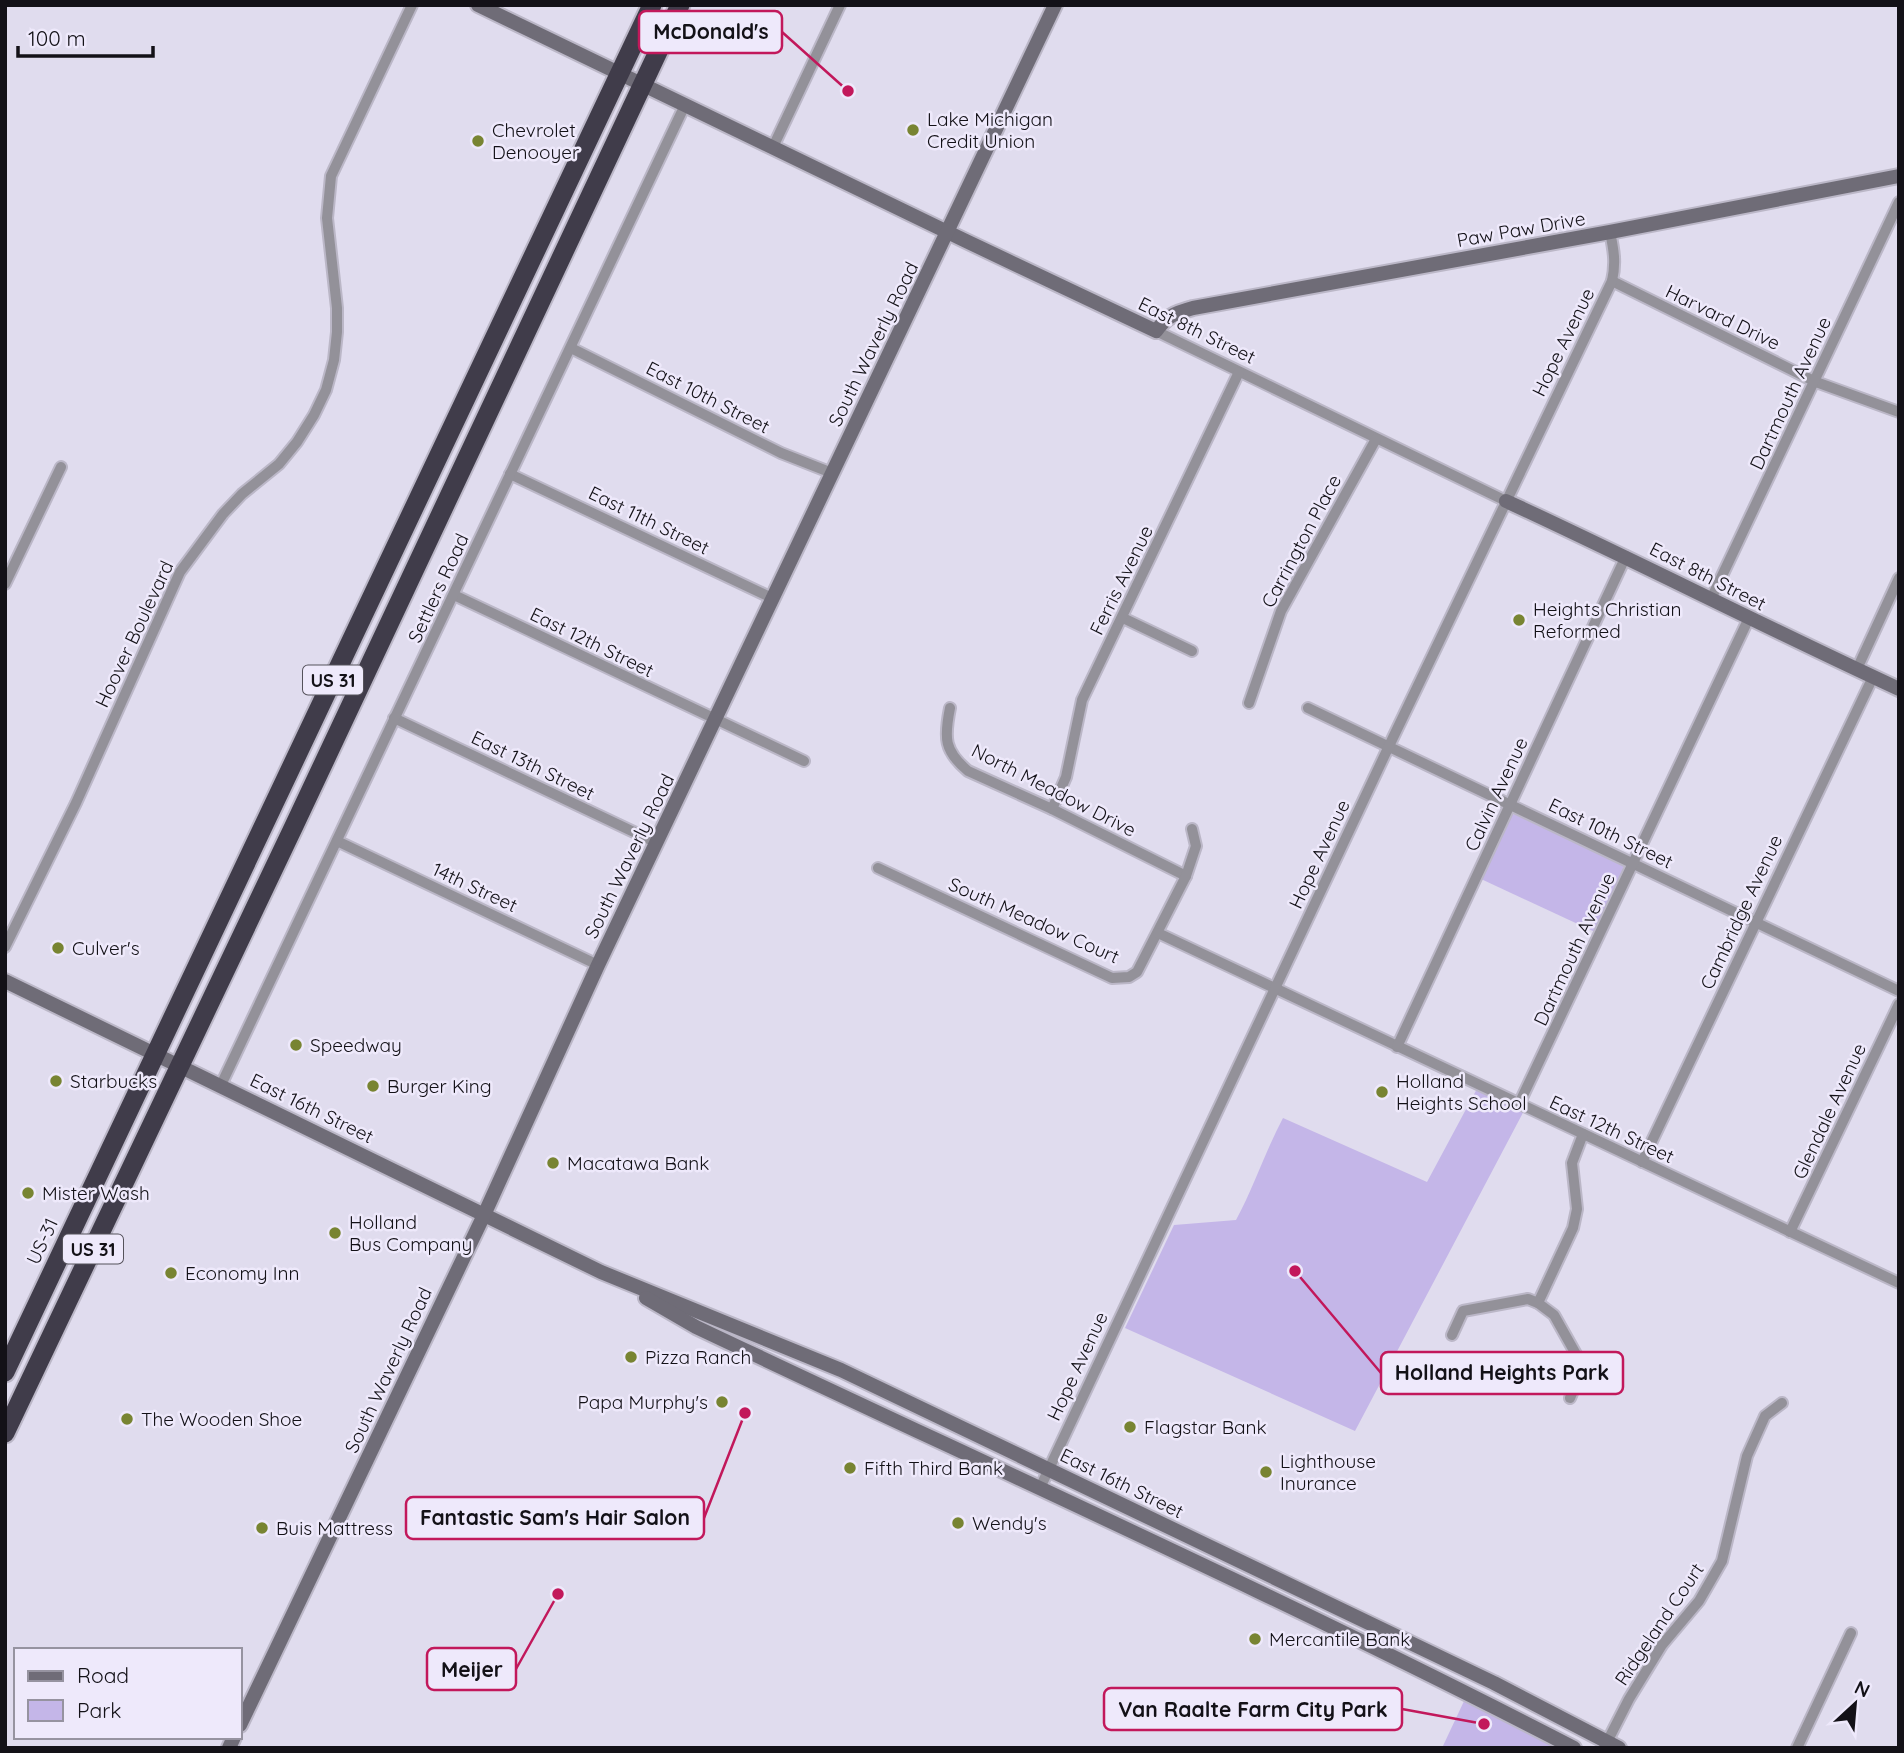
<svg xmlns="http://www.w3.org/2000/svg" width="1904" height="1753" font-family="Quicksand,sans-serif">
<style>
.green{fill:#c4b6e8}
.lines{fill:none;stroke-linecap:round;stroke-linejoin:round}
.street-casing{stroke:#bbb7c7;stroke-width:14}
.secondary-casing{stroke:#bbb7c7;stroke-width:18}
.highway-casing{stroke:#bbb7c7;stroke-width:23}
.street{stroke:#939199;stroke-width:10}
.secondary{stroke:#6f6c77;stroke-width:14}
.highway{stroke:#403c4a;stroke-width:19}
.poi-dot{fill:#788432;stroke:#eee9fb;stroke-width:2.5}
.labels{text-anchor:middle;dominant-baseline:central;stroke-width:5;stroke-linejoin:round;paint-order:stroke}
.shield{fill:#eee9fb;stroke:#55525b;stroke-width:2}
.shield-label{font-size:18px;font-weight:bold;fill:#131117}
.poi-label{font-size:19px;fill:#131117;stroke:#eee9fb;text-anchor:start}
.street-label{font-size:19px;fill:#131117;stroke:#eee9fb}
.leader{fill:none;stroke:#c2185b;stroke-width:2.5}
.callout-dot{fill:#c2185b;stroke:#eee9fb;stroke-width:2.5}
.callout{fill:#eee9fb;stroke:#c2185b;stroke-width:2.5}
.callout-label{font-size:21px;text-anchor:middle;font-weight:bold;fill:#131117}
</style>
<rect width="100%" height="100%" fill="#e0dcee"/>
<!-- green -->
<g class="green">
<polygon points="1514,814 1623,865 1624,872 1595,932 1481,879 1510,816"/>
<path d="M1479,1085L1526,1107L1355,1431L1125,1328L1174,1225L1236,1220C1254,1187 1265,1152 1283,1118L1427,1182Z"/>
<polygon points="1465,1699 1564,1748 1442,1748"/>
</g>
<g class="lines">
<defs>
<g id="street">
<polyline points="773,147 840,5"/>
<polyline points="1612,281 1816,382 1899,412"/>
<polyline points="1156,331 1506,501"/>
<polyline points="571,348 781,453 832,473"/>
<polyline points="510,474 772,598"/>
<polyline points="5,584 61,467"/>
<polyline points="454,595 804,761"/>
<polyline points="1711,599 1899,202"/>
<polyline points="1123,618 1192,651"/>
<polyline points="1857,669 1899,578"/>
<polyline points="1249,703 1281,611 1376,439"/>
<path d="M950,708C944,738 944,751 968,771L1052,809L1186,876"/>
<polyline points="1308,708 1899,991"/>
<polyline points="394,718 657,843"/>
<polyline points="1052,809 1066,777 1082,700 1239,372"/>
<polyline points="337,841 598,965"/>
<polyline points="878,868 1112,978 1129,977 1137,972 1186,876 1196,846 1192,829"/>
<polyline points="1158,933 1899,1283"/>
<polyline points="5,947 76,803 180,572 223,514 242,494 279,464 297,442 314,415 326,390 334,360 337,332 337,308 327,218 331,176 412,5"/>
<polyline points="1397,1047 1626,556"/>
<polyline points="221,1085 685,105"/>
<polyline points="1519,1104 1749,618"/>
<polyline points="1642,1162 1873,677"/>
<polyline points="1790,1232 1899,1004"/>
<polyline points="1538,1303 1573,1228 1577,1209 1572,1163 1583,1134"/>
<polyline points="1452,1335 1463,1311 1528,1299 1538,1303 1554,1315 1577,1356 1581,1372 1570,1398"/>
<path d="M1040,1488L1389,746L1612,281C1616,263 1614,251 1610,232"/>
<polyline points="1604,1748 1629,1699 1662,1645 1699,1601 1722,1561 1747,1456 1765,1416 1782,1403"/>
<polyline points="1797,1748 1851,1633"/>
</g>
<g id="secondary">
<path d="M478,5L966,241L1156,331C1167,316 1175,313 1193,308L1610,232L1899,176"/>
<path d="M1506,501C1638,562 1767,628 1899,689"/>
<polyline points="5,981 601,1272 841,1370 1494,1683 1619,1748"/>
<path d="M646,1298L696,1327C989,1466 1286,1599 1574,1748"/>
<polyline points="240,1725 484,1215 598,965 1055,5"/>
<polyline points="229,1748 234,1737"/>
</g>
<g id="highway">
<polyline points="5,1372 652,5"/>
<polyline points="5,1433 294,826 680,5"/>
</g>
</defs>
<!-- street casing -->
<use href="#street" class="street-casing"/>
<!-- secondary casing -->
<use href="#secondary" class="secondary-casing"/>
<!-- highway casing -->
<use href="#highway" class="highway-casing"/>
<!-- street -->
<use href="#street" class="street"/>
<!-- secondary -->
<use href="#secondary" class="secondary"/>
<!-- highway -->
<use href="#highway" class="highway"/>
</g>
<!-- markers -->
<g class="poi-dot">
<circle cx="913" cy="130" r="7"/>
<circle cx="478" cy="141" r="7"/>
<circle cx="1519" cy="620" r="7"/>
<circle cx="58" cy="948" r="7"/>
<circle cx="296" cy="1045" r="7"/>
<circle cx="56" cy="1081" r="7"/>
<circle cx="373" cy="1086" r="7"/>
<circle cx="1382" cy="1092" r="7"/>
<circle cx="553" cy="1163" r="7"/>
<circle cx="28" cy="1193" r="7"/>
<circle cx="335" cy="1233" r="7"/>
<circle cx="171" cy="1273" r="7"/>
<circle cx="631" cy="1357" r="7"/>
<circle cx="722" cy="1402" r="7"/>
<circle cx="127" cy="1419" r="7"/>
<circle cx="1130" cy="1427" r="7"/>
<circle cx="850" cy="1468" r="7"/>
<circle cx="1266" cy="1472" r="7"/>
<circle cx="958" cy="1523" r="7"/>
<circle cx="262" cy="1528" r="7"/>
<circle cx="1255" cy="1639" r="7"/>
</g>
<g class="labels">
<!-- shield labels -->
<g class="shield">
<rect x="303" y="665.5" width="60" height="29" rx="5"/>
<rect x="63" y="1234.5" width="60" height="29" rx="5"/>
</g>
<g class="shield-label">
<text x="333" y="680">US 31</text>
<text x="93" y="1249">US 31</text>
</g>
<!-- poi labels -->
<g class="poi-label">
<text x="927" y="119">Lake Michigan<tspan x="927" dy="22">Credit Union</tspan></text>
<text x="492" y="130">Chevrolet<tspan x="492" dy="22">Denooyer</tspan></text>
<text x="1533" y="609">Heights Christian<tspan x="1533" dy="22">Reformed</tspan></text>
<text x="72" y="948">Culver's</text>
<text x="310" y="1045">Speedway</text>
<text x="70" y="1081">Starbucks</text>
<text x="1396" y="1081">Holland<tspan x="1396" dy="22">Heights School</tspan></text>
<text x="387" y="1086">Burger King</text>
<text x="567" y="1163">Macatawa Bank</text>
<text x="42" y="1193">Mister Wash</text>
<text x="349" y="1222">Holland<tspan x="349" dy="22">Bus Company</tspan></text>
<text x="185" y="1273">Economy Inn</text>
<text x="645" y="1357">Pizza Ranch</text>
<text x="708" y="1402" text-anchor="end">Papa Murphy's</text>
<text x="141" y="1419">The Wooden Shoe</text>
<text x="1144" y="1427">Flagstar Bank</text>
<text x="1280" y="1461">Lighthouse<tspan x="1280" dy="22">Inurance</tspan></text>
<text x="864" y="1468">Fifth Third Bank</text>
<text x="972" y="1523">Wendy's</text>
<text x="276" y="1528">Buis Mattress</text>
<text x="1269" y="1639">Mercantile Bank</text>
</g>
<!-- street labels -->
<g class="street-label">
<text transform="translate(1521 229) rotate(-10)">Paw Paw Drive</text>
<text transform="translate(1723 317) rotate(26)">Harvard Drive</text>
<text transform="translate(1197 330) rotate(26)">East 8th Street</text>
<text transform="translate(1563 342) rotate(-64)">Hope Avenue</text>
<text transform="translate(873 344) rotate(-64)">South Waverly Road</text>
<text transform="translate(1790 393) rotate(-65)">Dartmouth Avenue</text>
<text transform="translate(708 397) rotate(27)">East 10th Street</text>
<text transform="translate(649 520) rotate(26)">East 11th Street</text>
<text transform="translate(1301 541) rotate(-62)">Carrington Place</text>
<text transform="translate(1708 576) rotate(27)">East 8th Street</text>
<text transform="translate(1121 580) rotate(-64)">Ferris Avenue</text>
<text transform="translate(438 588) rotate(-65)">Settlers Road</text>
<text transform="translate(134 634) rotate(-65)">Hoover Boulevard</text>
<text transform="translate(592 642) rotate(26)">East 12th Street</text>
<text transform="translate(533 765) rotate(26)">East 13th Street</text>
<text transform="translate(1054 790) rotate(27)">North Meadow Drive</text>
<text transform="translate(1496 794) rotate(-65)">Calvin Avenue</text>
<text transform="translate(1611 833) rotate(26)">East 10th Street</text>
<text transform="translate(1319 854) rotate(-65)">Hope Avenue</text>
<text transform="translate(629 856) rotate(-64)">South Waverly Road</text>
<text transform="translate(475 887) rotate(25)">14th Street</text>
<text transform="translate(1741 912) rotate(-65)">Cambridge Avenue</text>
<text transform="translate(1034 920) rotate(24)">South Meadow Court</text>
<text transform="translate(1574 949) rotate(-65)">Dartmouth Avenue</text>
<text transform="translate(312 1108) rotate(26)">East 16th Street</text>
<text transform="translate(1829 1111) rotate(-65)">Glendale Avenue</text>
<text transform="translate(1612 1129) rotate(25)">East 12th Street</text>
<text transform="translate(42 1241) rotate(-65)">US-31</text>
<text transform="translate(1077 1366) rotate(-65)">Hope Avenue</text>
<text transform="translate(388 1370) rotate(-65)">South Waverly Road</text>
<text transform="translate(1122 1483) rotate(26)">East 16th Street</text>
<text transform="translate(1659 1624) rotate(-56)">Ridgeland Court</text>
</g>
</g>
<!-- callouts -->
<path class="leader" d="M848 91L782 32M1295 1271L1381 1373M745 1413L704 1518M558 1594L516 1669M1484 1724L1402 1709"/>
<g class="callout-dot">
<circle cx="848" cy="91" r="7"/>
<circle cx="1295" cy="1271" r="7"/>
<circle cx="745" cy="1413" r="7"/>
<circle cx="558" cy="1594" r="7"/>
<circle cx="1484" cy="1724" r="7"/>
</g>
<g class="callout">
<rect x="639" y="11" width="143" height="42" rx="7"/>
<rect x="1381" y="1352" width="242" height="42" rx="7"/>
<rect x="406" y="1497" width="298" height="42" rx="7"/>
<rect x="427" y="1648" width="89" height="42" rx="7"/>
<rect x="1104" y="1688" width="298" height="42" rx="7"/>
</g>
<g class="callout-label">
<text x="711" y="39">McDonald's</text>
<text x="1502" y="1380">Holland Heights Park</text>
<text x="555" y="1525">Fantastic Sam's Hair Salon</text>
<text x="472" y="1677">Meijer</text>
<text x="1253" y="1717">Van Raalte Farm City Park</text>
</g>
<!-- border -->
<rect width="1904" height="1753" fill="none" stroke="#131117" stroke-width="14"/>
<!-- legend -->
<rect x="14" y="1648" width="228" height="91" fill="#eee9fb" stroke="#9693a0" stroke-width="2"/>
<rect x="28" y="1671" width="35" height="10" fill="#6f6c77" stroke="#9693a0" stroke-width="2"/>
<text x="77" y="1683" font-size="21" fill="#131117">Road</text>
<rect x="28" y="1700" width="35" height="21" fill="#c4b6e8" stroke="#9693a0" stroke-width="2"/>
<text x="77" y="1718" font-size="21" fill="#131117">Park</text>
<!-- north arrow -->
<g transform="translate(1855 1704) rotate(26)" stroke="#eee9fb" stroke-width="5" paint-order="stroke">
<path d="M0-5L12 26L0 18L-12 26Z" fill="#131117"/>
<text y="-10" font-size="19" font-weight="bold" text-anchor="middle" fill="#131117">N</text>
</g>
<!-- scale -->
<path d="M18 46v10h135v-10" fill="none" stroke="#131117" stroke-width="3.5"/>
<text x="28" y="46" font-size="21" fill="#131117" stroke="#eee9fb" stroke-width="5" paint-order="stroke">100 m</text>
</svg>
